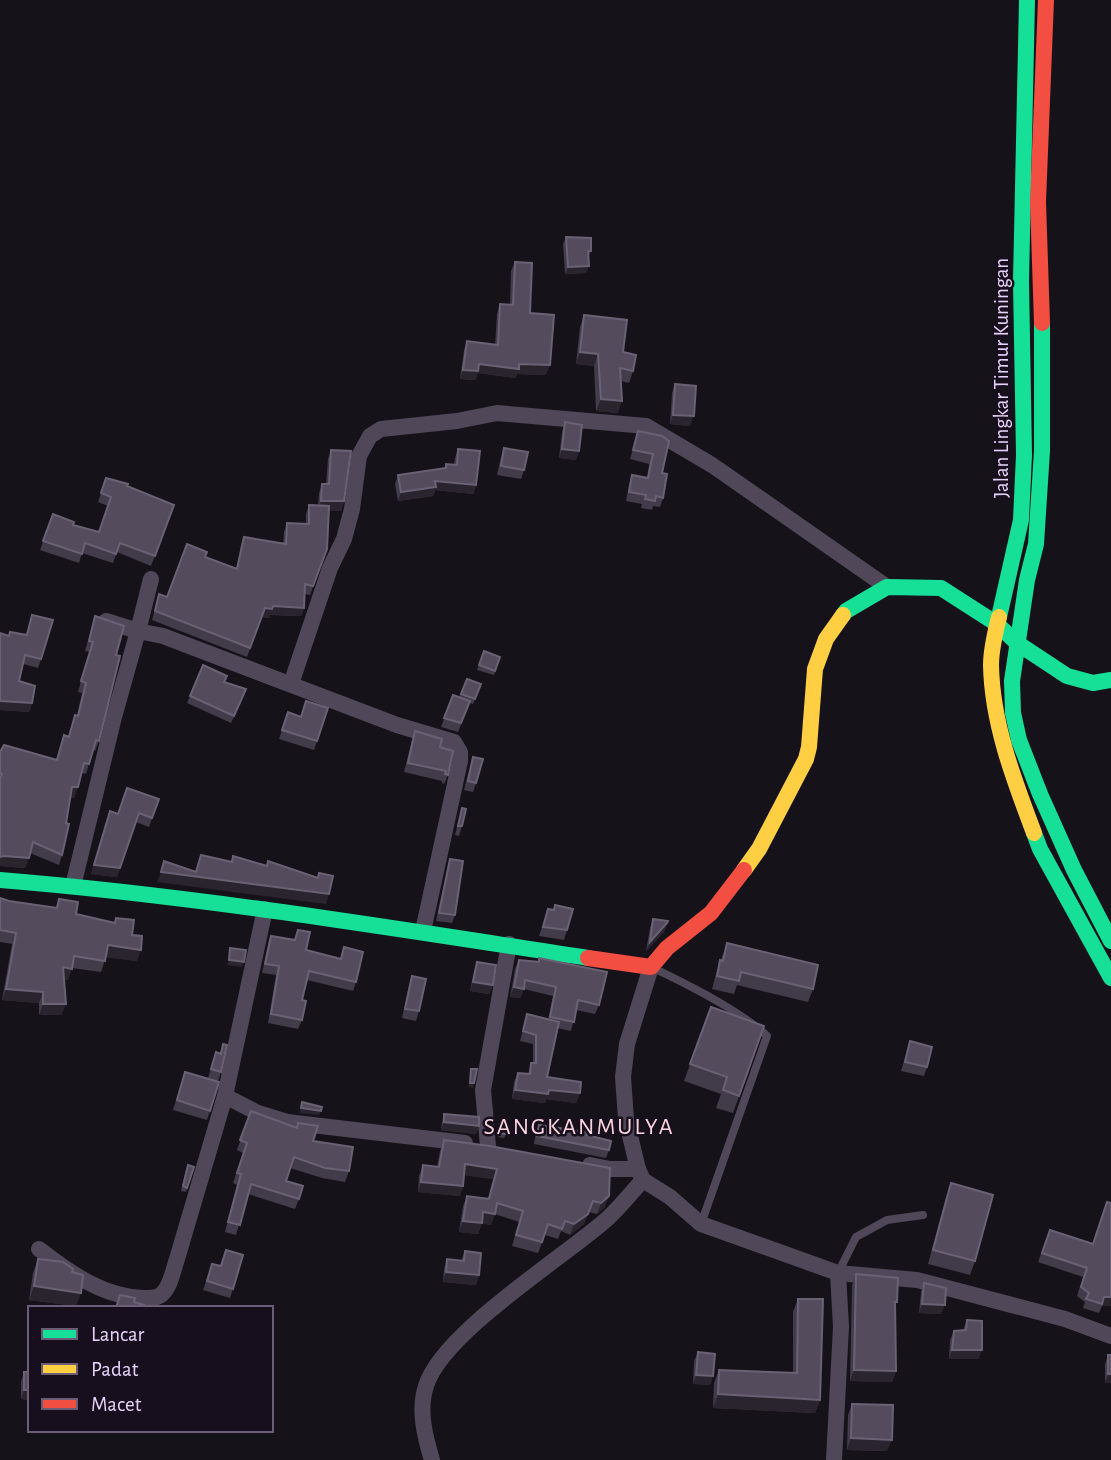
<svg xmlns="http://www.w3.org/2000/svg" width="1111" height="1460" font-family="'Alegreya Sans',sans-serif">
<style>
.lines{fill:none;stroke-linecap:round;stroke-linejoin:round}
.lane{stroke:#504859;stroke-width:8}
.street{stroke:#504859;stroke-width:16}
.fast{stroke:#16e098;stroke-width:16}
.slow{stroke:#ffcf43;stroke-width:16}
.jam{stroke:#f24e42;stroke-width:16}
.wall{fill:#423b49}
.shaded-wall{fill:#29242e}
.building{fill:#544c5c;stroke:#6b6175;stroke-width:2}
.labels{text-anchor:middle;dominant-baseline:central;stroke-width:5;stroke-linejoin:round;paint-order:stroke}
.street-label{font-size:21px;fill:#e6d2f9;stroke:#170f1d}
.quarter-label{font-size:24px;letter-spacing:2px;fill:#f9d4dc;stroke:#170f1d}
</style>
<rect width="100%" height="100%" fill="#16121a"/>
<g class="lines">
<!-- lane -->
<g class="lane">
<path d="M653,968C687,984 739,1010 767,1036L701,1224"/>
<polyline points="838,1273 856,1237 887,1220 923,1215"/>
</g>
<!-- street -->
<g class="street">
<polyline points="106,621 138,631 151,579"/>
<polyline points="291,684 330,568 344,539 352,509 359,456 370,436 381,429 457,421 497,413 646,426 712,465 887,587"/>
<polyline points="73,886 114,717 138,631 163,636 397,725 454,742 460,752 460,761 423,931"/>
<polyline points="265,909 225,1096 258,1113 287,1122 465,1143"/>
<polyline points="651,967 627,1044 623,1077 626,1119 638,1169 643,1180 670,1197 701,1224 838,1273 917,1280 1065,1319 1111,1336"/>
<polyline points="488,1146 483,1090 509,944"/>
<polyline points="590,1165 610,1169 638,1169"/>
<path d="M39,1249C70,1273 106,1299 147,1298C152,1298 158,1298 162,1294C171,1286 173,1270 177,1259L225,1096"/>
<path d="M432,1460C425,1437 418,1410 426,1386C442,1333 563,1258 607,1219C620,1207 631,1193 643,1180"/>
<polyline points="834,1460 841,1327 838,1273"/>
</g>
<!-- fast -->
<g class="fast">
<polyline points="1042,323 1042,451 1036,544 1027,580 1012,681 1013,713 1019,740 1040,794 1074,870 1111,941"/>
<polyline points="843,615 846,611 887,587 941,588 997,624 1017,643 1067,676 1093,683 1111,680"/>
<polyline points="999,617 1021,520 1024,455 1021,281 1027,0"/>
<polyline points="1034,833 1040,849 1111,978"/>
<path d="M0,880C197,896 392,928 588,958"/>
</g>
<!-- slow -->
<g class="slow">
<path d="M999,617C995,633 991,649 991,665C992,723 1014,780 1034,833"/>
<polyline points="744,870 759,849 806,759 809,747 815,669 826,639 843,615"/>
</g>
<!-- jam -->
<g class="jam">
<polyline points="1042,323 1038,202 1046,0"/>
<polyline points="588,958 651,967 667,948 711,913 744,870"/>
</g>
</g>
<!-- wall -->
<g class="wall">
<polygon points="566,237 591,251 588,258 586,273 565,274 563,244"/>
<polygon points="515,262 546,375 517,374 515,378 478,373 475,380 460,379 464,350 467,341 495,345 497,314 500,304 510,305 511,271"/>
<polygon points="584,315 633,371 629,383 621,381 618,413 596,411 594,366 576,364 580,327"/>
<polygon points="675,384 690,426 670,424 672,393"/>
<polygon points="565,422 579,451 576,460 559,458 562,432"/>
<polygon points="638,431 662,436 663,498 660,507 653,506 652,510 641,508 642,504 626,501 629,485 632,475 647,478 649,464 630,459"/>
<polygon points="504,448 524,470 521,479 497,475 501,457"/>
<polygon points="458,449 476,485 473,494 435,490 433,496 398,501 395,484 398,475 444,468 446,464 454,464 455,458"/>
<polygon points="331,450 344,501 341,511 328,510 327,549 310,595 305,594 304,608 301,616 270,615 269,618 262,617 247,657 152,620 159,594 167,597 205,557 236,569 241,546 244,537 283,544 284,532 287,523 306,524 306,514 309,505 318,505 319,493 322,484 326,484 328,459"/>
<polygon points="106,478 174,505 151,566 117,552 113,563 82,553 79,563 40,550 53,514 73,525 99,532 108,506 98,502"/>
<polygon points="32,615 41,659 38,668 23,664 19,681 32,703 29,712 0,710 9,635 26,635"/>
<polygon points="95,616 116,655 99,741 95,751 93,750 86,774 82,773 74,798 70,797 62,855 59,865 30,853 25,868 0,866 0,752 56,760 64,735 68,736 75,715 77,716 82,693 78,692 89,652 85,651"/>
<polygon points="484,651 500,657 494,675 477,670"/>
<polygon points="467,679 481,684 473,704 470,703 458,732 441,727 453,695 459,697"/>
<polygon points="225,682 243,697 231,723 187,703 190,696"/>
<polygon points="328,708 314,750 279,739 288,712 300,717"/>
<polygon points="415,731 440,747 448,775 444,784 442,783 442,781 404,772 412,740"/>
<polygon points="473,757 476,783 473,792 464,790 470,766"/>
<polygon points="159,799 149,827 136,822 117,877 91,874 110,811 118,814"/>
<polygon points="462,808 462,826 459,836 455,835"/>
<polygon points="450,859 455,915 452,923 436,921 448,867"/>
<polygon points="0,898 9,901 56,907 59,899 76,914 114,923 116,918 132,935 137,961 106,957 101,972 72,968 68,980 64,979 66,1004 61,1015 39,1015 39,1003 2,1000 12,944 0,942"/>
<polygon points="555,905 567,930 564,940 539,936 548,909 553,910"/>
<polygon points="653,919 667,923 664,932 646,951 650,928"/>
<polygon points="298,930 306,950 340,959 344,947 356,982 353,991 307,980 302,1000 302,1020 298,1029 268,1023 276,975 262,973 268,945 271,936 294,940"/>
<polygon points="727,943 813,989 808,1002 737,985 734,994 712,989 716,974"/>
<polygon points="519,960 599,1005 595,1014 576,1010 571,1031 557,1028 547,1077 580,1093 576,1103 546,1099 545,1103 512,1099 514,1082 518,1073 528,1074 531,1063 533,1063 533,1044 520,1041 527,1014 548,1020 553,996 524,989 520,998 510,997 515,969"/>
<polygon points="477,962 493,985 489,994 470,991 474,971"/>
<polygon points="412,976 419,1011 416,1021 402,1018 409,985"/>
<polygon points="711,1007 764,1026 733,1113 716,1108 721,1094 684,1081"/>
<polygon points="910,1041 927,1067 924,1076 901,1071"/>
<polygon points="223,1044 221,1072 218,1081 208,1078 216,1052 220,1053"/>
<polygon points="185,1072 210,1111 207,1120 173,1110"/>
<polygon points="251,1111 313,1141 349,1171 345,1182 322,1178 290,1168 286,1181 299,1199 295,1209 248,1194 236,1235 225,1232 237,1185 233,1183 243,1153 237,1150"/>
<polygon points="444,1114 479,1126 476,1134 441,1130 442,1122"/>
<polygon points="499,1124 506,1134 504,1138 498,1137 497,1129"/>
<polygon points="539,1125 587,1135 609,1150 606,1158 534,1144 536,1133"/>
<polygon points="444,1140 610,1168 605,1207 597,1214 589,1212 584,1224 570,1235 561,1231 558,1239 545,1235 538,1253 512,1246 519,1222 495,1214 491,1225 482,1223 478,1234 459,1232 463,1206 467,1196 488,1198 493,1179 464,1175 463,1186 460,1196 418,1192 419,1176 423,1165 437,1167 440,1151"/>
<polygon points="194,1167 186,1192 181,1191 186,1170"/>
<polygon points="951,1183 975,1261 970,1275 928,1264 946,1197"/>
<polygon points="1046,1239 1093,1244 1111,1306 1102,1306 1099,1313 1083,1308 1085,1302 1077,1296 1083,1277 1038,1262"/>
<polygon points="226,1250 233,1289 230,1298 203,1290 212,1264 220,1266"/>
<polygon points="465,1251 479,1275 476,1285 443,1282 444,1269 447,1259 461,1261"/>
<polygon points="38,1259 72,1272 76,1306 29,1300 33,1273"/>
<polygon points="856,1274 895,1309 896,1371 892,1382 850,1381 852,1285"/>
<polygon points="924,1283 941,1314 919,1313 921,1292"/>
<polygon points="798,1299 820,1400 815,1413 713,1408 714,1383 719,1370 793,1373 793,1312"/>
<polygon points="967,1320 982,1350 978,1359 949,1359 950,1340 954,1331 963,1330"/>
<polygon points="698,1352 713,1376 710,1385 693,1384 694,1361"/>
<polygon points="1108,1355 1111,1355 1111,1383 1105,1383 1105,1364"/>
<polygon points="24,1372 30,1372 30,1400 21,1399 21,1382"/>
<polygon points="852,1404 887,1451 847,1450 848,1415"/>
</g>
<!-- shaded-wall -->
<g class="shaded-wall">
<polygon points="589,266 586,273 565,274 568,267"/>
<polygon points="580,352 598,354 594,366 576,364"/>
<polygon points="479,364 519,364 550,365 546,375 517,374 515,378 478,373 475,380 460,379 463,370"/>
<polygon points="601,399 622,401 618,413 596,411"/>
<polygon points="673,415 694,416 690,426 670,424"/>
<polygon points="562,449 579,451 576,460 559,458"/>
<polygon points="435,481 476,485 473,494 435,490 433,496 398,501 401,492"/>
<polygon points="321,501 344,501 341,511 317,510"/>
<polygon points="273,606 304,608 301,616 270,615 269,618 262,617 265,608"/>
<polygon points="0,701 32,703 29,712 0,710"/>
<polygon points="72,787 78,787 74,798 68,797"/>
<polygon points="4,856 29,858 25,868 0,866 0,857"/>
<polygon points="94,865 120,868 117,877 91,874"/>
<polygon points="161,872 329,894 326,904 157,882"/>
<polygon points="667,923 664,932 646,951 650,942"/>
<polygon points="108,945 141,950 137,961 104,957"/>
<polygon points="229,960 244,962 242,967 227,965"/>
<polygon points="63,967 72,969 68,980 59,979"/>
<polygon points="473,982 493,985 489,994 470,991"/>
<polygon points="514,987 524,989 520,998 510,997"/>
<polygon points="6,989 43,992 39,1003 2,1000"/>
<polygon points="43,1004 66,1004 61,1015 39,1015"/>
<polygon points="470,1083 474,1083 473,1088 468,1087"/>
<polygon points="515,1090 549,1090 580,1093 576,1103 546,1099 545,1103 512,1099"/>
<polygon points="301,1108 321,1111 319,1115 299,1113"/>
<polygon points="444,1122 479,1126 476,1134 441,1130"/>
<polygon points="465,1164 497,1169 493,1179 462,1175"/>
<polygon points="421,1182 463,1186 460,1196 418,1192"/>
<polygon points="609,1196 605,1207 597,1214 601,1203"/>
<polygon points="483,1212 495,1214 491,1225 479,1223"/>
<polygon points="589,1212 584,1224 570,1235 574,1224"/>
<polygon points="463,1221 482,1223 478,1234 459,1232"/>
<polygon points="446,1272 479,1275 476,1285 443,1282"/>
<polygon points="34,1286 81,1293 76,1306 29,1300"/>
<polygon points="1104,1297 1111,1297 1111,1306 1102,1306"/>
<polygon points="922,1304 945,1305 941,1314 919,1313"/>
<polygon points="952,1350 982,1350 978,1359 949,1359"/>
<polygon points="854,1370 896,1371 892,1382 850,1381"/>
<polygon points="1108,1374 1111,1374 1111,1383 1105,1383"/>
<polygon points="696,1375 713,1376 710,1385 693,1384"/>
<polygon points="24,1390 30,1390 30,1400 21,1399"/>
<polygon points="718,1394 820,1400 815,1413 713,1408"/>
<polygon points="851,1438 892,1440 887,1451 847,1450"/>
</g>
<!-- building -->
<g class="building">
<polygon points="566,237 591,238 591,251 588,251 589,266 568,267"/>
<polygon points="515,262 532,263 530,313 554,315 550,365 519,364 519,369 479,364 478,371 463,370 467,341 498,345 500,304 513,305"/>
<polygon points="584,315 627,320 623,352 636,355 633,371 620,368 622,401 601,399 598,354 580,352"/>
<polygon points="675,384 696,386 694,416 673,415"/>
<polygon points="565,422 582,425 579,451 562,449"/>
<polygon points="638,431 662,436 669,441 662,473 667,474 663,498 656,496 655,501 645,499 646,495 629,492 632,475 648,478 653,454 633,450"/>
<polygon points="504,448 528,452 524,470 501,466"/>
<polygon points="458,449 480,451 476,485 435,481 436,487 401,492 398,475 446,468 446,464 457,465"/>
<polygon points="331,450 351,451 344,501 321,501 322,484 329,484"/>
<polygon points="106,478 128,484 127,486 174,505 155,556 120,543 116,554 85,543 82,554 43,541 53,514 74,522 73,525 99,532 111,497 101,493"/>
<polygon points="309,505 329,506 327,549 313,586 305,584 304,608 273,606 272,609 265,608 250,648 155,611 159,594 167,597 187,544 207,552 205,557 237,569 244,537 286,544 287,523 309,524"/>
<polygon points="32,615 53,620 41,659 25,655 19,681 35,686 32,703 0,701 0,633 9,636 10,632 27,635"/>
<polygon points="95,616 124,626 116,655 120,656 99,741 96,740 89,764 84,763 78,787 72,787 66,823 69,824 62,855 33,842 29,858 4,856 0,857 0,778 2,774 0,773 0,752 4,745 57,760 64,735 69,737 75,715 78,716 86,683 81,681 93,642 89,641"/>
<polygon points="484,651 500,657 495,671 479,665"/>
<polygon points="203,665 227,676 224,682 246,689 234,716 190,696"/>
<polygon points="467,679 481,684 475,699 461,694"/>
<polygon points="453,695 470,701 461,723 444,718"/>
<polygon points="306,701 328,708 317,741 282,730 288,712 301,717"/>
<polygon points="415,731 442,739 440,747 453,751 448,775 445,774 446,771 408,763"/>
<polygon points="473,757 483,759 476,783 468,781"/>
<polygon points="127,788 159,799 152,818 139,813 120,868 94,865 110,811 118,814"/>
<polygon points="462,808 466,809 462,826 458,826"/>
<polygon points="201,855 232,862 233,856 267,866 268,861 318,878 319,873 333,876 329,894 161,872 164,861 196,872"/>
<polygon points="450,859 463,861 455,915 439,913"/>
<polygon points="0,898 9,901 57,908 59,899 78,902 76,914 115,923 116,918 134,920 132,935 142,936 141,950 108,945 105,961 74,956 72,969 63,967 66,1004 43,1004 43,992 6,989 16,933 0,930"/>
<polygon points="555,905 573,909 567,930 543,927 548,909 554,910"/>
<polygon points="653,919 668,921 667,923 650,942"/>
<polygon points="298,930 310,932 306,950 341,959 344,947 363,952 356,982 309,971 302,1000 306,1001 302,1020 271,1014 279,966 265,964 271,936 295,940"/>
<polygon points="727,943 818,965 813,989 741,972 739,981 717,976 720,960 723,961"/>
<polygon points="230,948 246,950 244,962 229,960"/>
<polygon points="539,958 607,972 599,1005 578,1000 574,1022 550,1017 556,987 525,980 524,989 514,987 519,960 539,962"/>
<polygon points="477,962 496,965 493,985 473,982"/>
<polygon points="412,976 426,979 419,1011 405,1009"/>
<polygon points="711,1007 764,1026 739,1096 723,1090 727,1077 690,1064"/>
<polygon points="527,1014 559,1022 547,1077 581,1082 580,1093 549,1090 548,1094 515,1090 518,1073 530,1074 531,1063 536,1063 536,1035 523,1031"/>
<polygon points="910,1041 932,1047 927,1067 905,1062"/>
<polygon points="223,1044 227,1045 221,1072 211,1069 216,1052 221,1054"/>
<polygon points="471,1069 477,1069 474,1083 470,1083"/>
<polygon points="185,1072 219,1082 210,1111 177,1100"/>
<polygon points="302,1102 322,1107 321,1111 301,1108"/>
<polygon points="251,1111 297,1128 298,1123 318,1126 313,1141 353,1147 349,1171 325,1168 294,1157 286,1181 303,1186 299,1199 251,1184 240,1225 228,1222 241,1174 237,1173 247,1143 240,1140"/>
<polygon points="444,1114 479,1117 479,1126 444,1122"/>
<polygon points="499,1124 506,1124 506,1134 499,1133"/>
<polygon points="539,1125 587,1132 587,1135 611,1141 609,1150 537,1136"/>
<polygon points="444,1140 490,1146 610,1168 609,1196 601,1203 593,1201 588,1214 574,1224 565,1221 562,1229 548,1224 542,1242 516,1235 523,1211 497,1203 495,1214 483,1212 482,1223 463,1221 467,1196 489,1199 497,1169 465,1164 463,1186 421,1182 423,1165 439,1167"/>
<polygon points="188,1165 194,1167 187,1188 183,1186"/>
<polygon points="951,1183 993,1195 975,1261 933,1250"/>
<polygon points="1107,1202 1111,1203 1111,1297 1104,1297 1102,1304 1086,1299 1089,1293 1081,1287 1087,1268 1042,1253 1050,1230 1093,1244"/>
<polygon points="226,1250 243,1255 233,1289 207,1281 212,1264 221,1266"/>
<polygon points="465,1251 481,1253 479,1275 446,1272 447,1259 464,1261"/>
<polygon points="38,1259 63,1262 73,1269 72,1272 83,1275 81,1293 34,1286"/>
<polygon points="856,1274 898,1278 897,1302 895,1302 896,1371 854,1370"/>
<polygon points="924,1283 946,1288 945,1305 922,1304"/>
<polygon points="120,1295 135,1298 134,1302 144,1305 143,1308 116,1308"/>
<polygon points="798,1299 823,1299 820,1400 718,1394 719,1370 797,1373"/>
<polygon points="967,1320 982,1321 982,1350 952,1350 954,1331 966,1330"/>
<polygon points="698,1352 715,1354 713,1376 696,1375"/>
<rect x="1108" y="1355" width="3" height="19"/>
<rect x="24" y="1372" width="6" height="18"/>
<polygon points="852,1404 893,1405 892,1440 851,1438"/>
</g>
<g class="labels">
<!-- street labels -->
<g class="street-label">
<text transform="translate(1001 378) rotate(-90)">Jalan Lingkar Timur Kuningan</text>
</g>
<!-- quarter labels -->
<g class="quarter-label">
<text x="579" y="1127">SANGKANMULYA</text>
</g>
</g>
<!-- legend -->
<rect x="28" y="1306" width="245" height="126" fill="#170f1d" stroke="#6a5d75" stroke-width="2"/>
<rect x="42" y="1329" width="35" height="10" fill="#16e098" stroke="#6a5d75" stroke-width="2"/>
<text x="91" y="1341" font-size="21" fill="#e6d2f9">Lancar</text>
<rect x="42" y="1364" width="35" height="10" fill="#ffcf43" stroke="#6a5d75" stroke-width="2"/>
<text x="91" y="1376" font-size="21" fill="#e6d2f9">Padat</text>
<rect x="42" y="1399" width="35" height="10" fill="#f24e42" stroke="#6a5d75" stroke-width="2"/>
<text x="91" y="1411" font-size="21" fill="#e6d2f9">Macet</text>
</svg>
